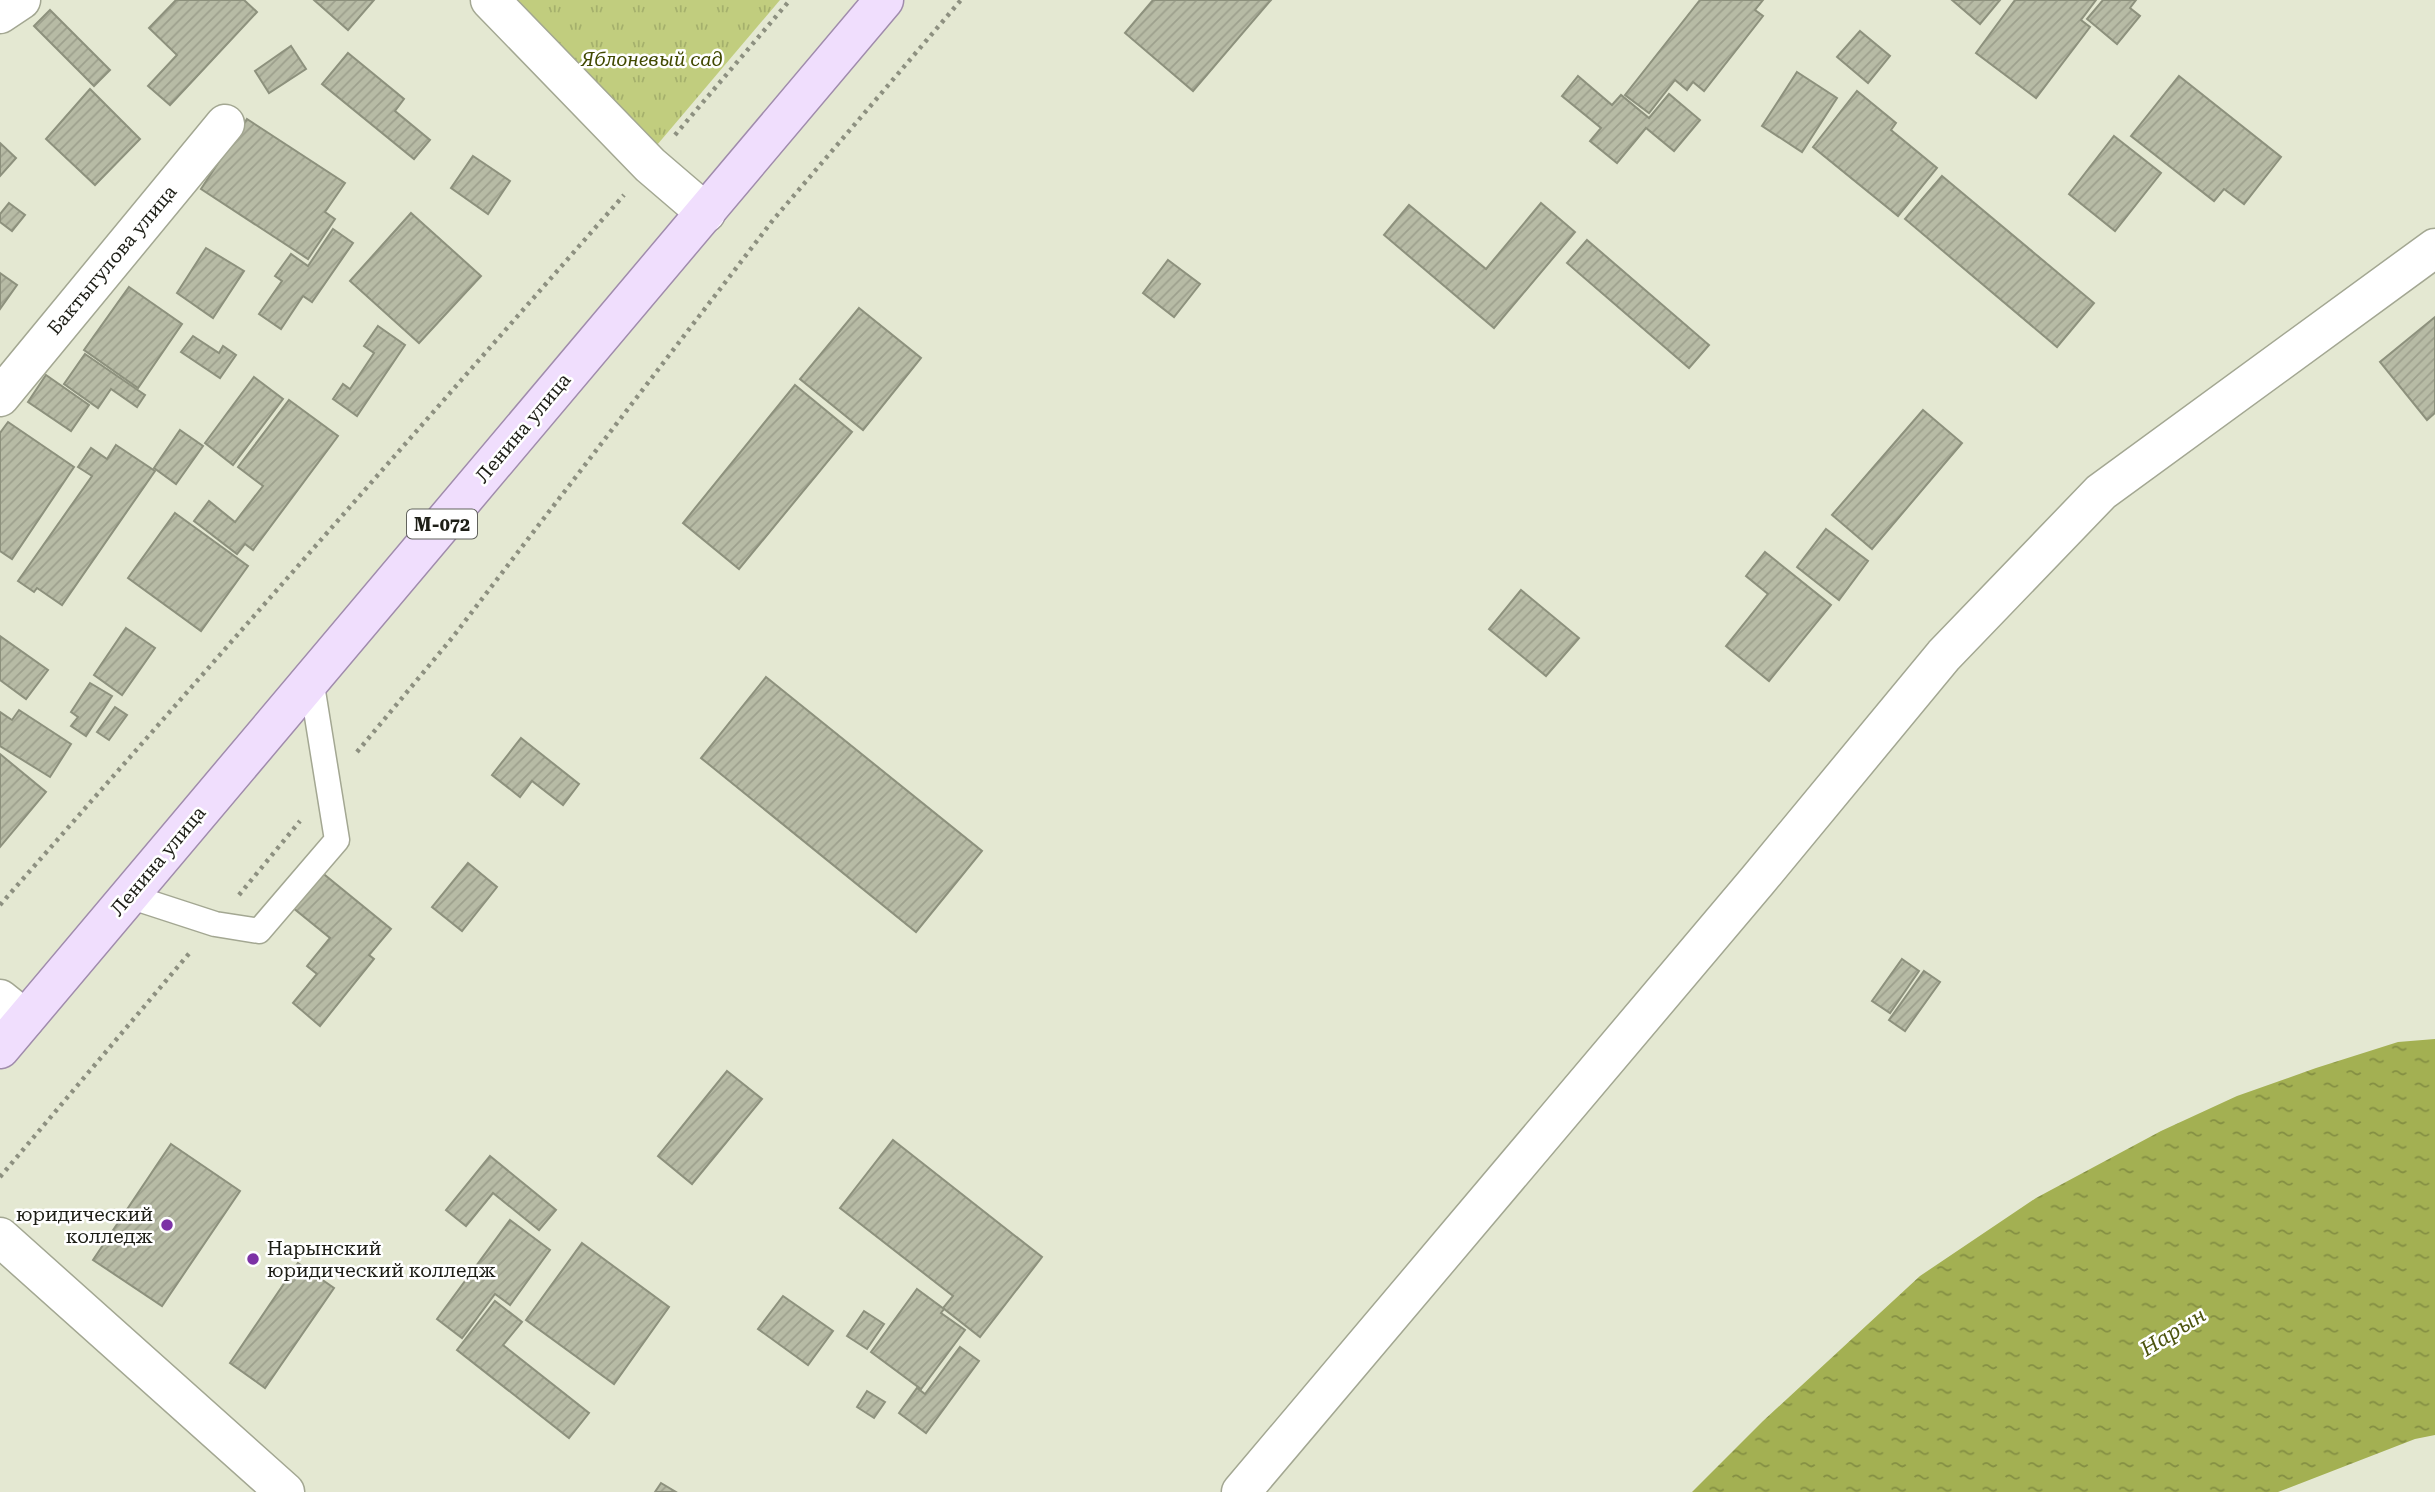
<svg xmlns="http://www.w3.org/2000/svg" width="2435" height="1492" font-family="'Roboto Serif',serif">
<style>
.park{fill:url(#park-tufts)}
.water{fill:url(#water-ripples)}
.building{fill:url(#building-hatch);stroke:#8d917d;stroke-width:2}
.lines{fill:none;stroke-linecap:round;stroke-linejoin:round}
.service-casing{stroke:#a3a792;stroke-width:27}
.minor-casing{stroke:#a3a792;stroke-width:41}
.tertiary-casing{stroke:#a3a792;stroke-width:41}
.primary-casing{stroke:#a08cac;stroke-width:41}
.path{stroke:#8d9080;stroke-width:4.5;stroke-dasharray:3.5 5;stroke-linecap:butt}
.service{stroke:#fff;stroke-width:24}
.minor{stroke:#fff;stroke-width:38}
.tertiary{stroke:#fff;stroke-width:38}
.primary{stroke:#f0defd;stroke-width:38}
.poi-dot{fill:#7c32a5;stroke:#fff;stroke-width:2.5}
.labels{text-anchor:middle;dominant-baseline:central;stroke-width:5;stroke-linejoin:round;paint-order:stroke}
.shield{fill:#fff;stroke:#61625c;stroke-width:2}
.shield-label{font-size:18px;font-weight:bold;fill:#1d1e16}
.park-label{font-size:19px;font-style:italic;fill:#414900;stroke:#fff}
.street-label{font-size:19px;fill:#1d1e16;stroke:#fff}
.poi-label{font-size:19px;fill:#1d1e16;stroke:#fff;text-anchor:end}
.water-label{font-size:21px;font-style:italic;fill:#4c540e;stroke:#fff}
</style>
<defs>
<pattern id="park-tufts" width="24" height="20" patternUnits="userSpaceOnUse" patternTransform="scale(1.75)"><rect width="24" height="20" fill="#c1cd7e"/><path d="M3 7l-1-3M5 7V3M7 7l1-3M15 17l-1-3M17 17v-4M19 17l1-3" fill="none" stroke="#a5b06c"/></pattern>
<pattern id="water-ripples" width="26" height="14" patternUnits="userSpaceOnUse" patternTransform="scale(1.75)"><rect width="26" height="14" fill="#a3b052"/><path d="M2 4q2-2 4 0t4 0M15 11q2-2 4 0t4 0" fill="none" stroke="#848f43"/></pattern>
<pattern id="building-hatch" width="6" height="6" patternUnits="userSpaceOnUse" patternTransform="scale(1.75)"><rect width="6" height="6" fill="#b7bba5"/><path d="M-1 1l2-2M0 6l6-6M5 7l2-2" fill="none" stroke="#9da08d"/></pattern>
</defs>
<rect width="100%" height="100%" fill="#e4e8d2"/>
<!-- park -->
<polygon class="park" points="505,0 780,0 657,145"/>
<!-- water -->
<polygon class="water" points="2435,1039 2435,1435 2415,1439 2278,1492 1692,1492 1763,1421 1920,1276 2036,1198 2161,1131 2237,1096 2316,1068 2398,1042"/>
<!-- building -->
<g class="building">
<polygon points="176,0 244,0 257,12 170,105 148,86 177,55 149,28"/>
<polygon points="314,0 374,0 348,30"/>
<polygon points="1153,0 1271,0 1193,91 1125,33"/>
<polygon points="1700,0 1763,0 1755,10 1763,16 1704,91 1693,82 1687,90 1675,80 1649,113 1625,95"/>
<polygon points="1952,0 2000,0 1980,24"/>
<polygon points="2015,0 2096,0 2081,20 2090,27 2036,98 1976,53"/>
<polygon points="2103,0 2136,0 2130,8 2140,16 2117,44 2087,19"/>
<polygon points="50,10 110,70 94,86 34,26"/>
<polygon points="1860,31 1890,56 1868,83 1837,57"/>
<polygon points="291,46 306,69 269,93 255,71"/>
<polygon points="348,53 404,99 395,111 430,140 414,159 322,84"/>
<polygon points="1797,72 1837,98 1802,152 1762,126"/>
<polygon points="1578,76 1612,105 1621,95 1649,118 1669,94 1700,120 1674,151 1646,128 1617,163 1590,141 1601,128 1562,96"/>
<polygon points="2179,76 2281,157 2244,204 2224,189 2214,201 2131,136"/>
<polygon points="90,89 140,139 95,185 46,139"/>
<polygon points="1857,91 1896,123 1891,130 1937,168 1898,216 1813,147"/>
<polygon points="247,119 345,183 325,212 335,219 308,259 201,189"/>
<polygon points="2114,136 2161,173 2115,231 2069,194"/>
<polygon points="0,143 16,158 0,176"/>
<polygon points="473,156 510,181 488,214 451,188"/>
<polygon points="1942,176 2094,303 2057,347 1905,219"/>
<polygon points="9,203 25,215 12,231 0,222 0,214"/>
<polygon points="1541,203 1575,232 1494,328 1384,235 1409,205 1486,269"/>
<polygon points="411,213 481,276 419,343 350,281"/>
<polygon points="333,229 353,243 312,302 303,296 281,329 259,314 282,281 275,276 291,254 308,266"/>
<polygon points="1587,240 1709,345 1689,368 1567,263"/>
<polygon points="206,248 244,271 213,318 177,293"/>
<polygon points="1168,260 1200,284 1174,317 1143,293"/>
<polygon points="0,273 17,285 0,309"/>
<polygon points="129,287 182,324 138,388 84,350"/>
<polygon points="859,308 921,358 863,430 800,379"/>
<polygon points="2435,317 2435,413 2427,420 2380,362"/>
<polygon points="378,326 405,345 357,416 333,399 343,384 350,389 374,353 364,346"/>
<polygon points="193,336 219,353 223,346 236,355 220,378 181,352"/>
<polygon points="85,354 145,395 137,407 111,389 98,408 64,384"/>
<polygon points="46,375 89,405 71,431 28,402"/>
<polygon points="254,377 283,399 233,465 205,443"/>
<polygon points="795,385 852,432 739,569 683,523"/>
<polygon points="289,400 338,436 253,550 245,544 237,554 194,521 209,501 235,522 263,486 238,467"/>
<polygon points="1923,410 1962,443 1872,549 1832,515"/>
<polygon points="8,422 74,467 12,559 0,551 0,433"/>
<polygon points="180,430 203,446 176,484 154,468"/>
<polygon points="116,445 155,471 62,605 37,588 34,592 18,581 92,476 78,467 91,448 107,459"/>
<polygon points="175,513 248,566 201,631 128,578"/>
<polygon points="1826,529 1868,561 1839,600 1797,567"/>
<polygon points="1765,552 1831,605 1769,681 1726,646 1768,594 1746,576"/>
<polygon points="1521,590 1579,638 1546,676 1489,629"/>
<polygon points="126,628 155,648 122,695 94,675"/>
<polygon points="0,636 48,670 26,699 0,680"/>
<polygon points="766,677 982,851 916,932 701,758"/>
<polygon points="90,683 112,696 86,736 71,726 78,717 71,712"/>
<polygon points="115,707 127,715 109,740 97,732"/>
<polygon points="19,710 71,744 50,777 0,746 0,712 12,720"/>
<polygon points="521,738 579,784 563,805 532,781 520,797 492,775"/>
<polygon points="0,754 46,792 0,847"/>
<polygon points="468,863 497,887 462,931 432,907"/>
<polygon points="320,871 391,929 369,955 374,959 320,1026 293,1003 317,974 307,966 330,938 292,907"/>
<polygon points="1902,959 1919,971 1890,1013 1872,1001"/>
<polygon points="1924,971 1940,982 1905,1031 1889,1020"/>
<polygon points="727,1071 762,1099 692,1184 658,1156"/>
<polygon points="893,1140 1042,1257 980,1337 943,1308 953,1296 840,1208"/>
<polygon points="171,1144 240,1191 162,1306 93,1260"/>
<polygon points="490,1156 556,1210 539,1230 493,1193 466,1226 446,1210"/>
<polygon points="510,1220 550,1250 510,1305 495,1294 462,1338 437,1319"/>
<polygon points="582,1243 669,1307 614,1384 526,1320"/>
<polygon points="298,1263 334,1288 265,1388 230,1363"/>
<polygon points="917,1289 944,1309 941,1313 965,1330 921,1389 871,1352"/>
<polygon points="783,1296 833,1331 808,1365 758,1329"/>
<polygon points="495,1301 522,1322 503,1345 589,1413 569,1438 457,1350"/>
<polygon points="864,1311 884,1324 867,1349 847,1336"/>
<polygon points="960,1347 979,1361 926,1433 899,1413 917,1388 925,1394"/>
<polygon points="867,1391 885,1402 874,1418 857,1407"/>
<polygon points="661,1483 676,1492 655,1492"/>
</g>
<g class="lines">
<defs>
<polyline id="service" points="129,896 215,924 259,931 337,840 311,679"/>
<g id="minor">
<polyline points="490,0 650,165 706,213"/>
<polyline points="0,14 21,0"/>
<polyline points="0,397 225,124"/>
<polyline points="0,999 25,1019"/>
<polyline points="0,1237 285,1492"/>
</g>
<polyline id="tertiary" points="1241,1492 1758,880 1944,655 2101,492 2435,248"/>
<polyline id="primary" points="0,1049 884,0"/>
</defs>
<!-- service casing -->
<use href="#service" class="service-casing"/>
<!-- minor casing -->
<use href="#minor" class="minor-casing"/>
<!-- tertiary casing -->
<use href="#tertiary" class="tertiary-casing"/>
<!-- primary casing -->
<use href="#primary" class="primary-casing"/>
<!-- path -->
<g class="path">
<polyline points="675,135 790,0"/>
<polyline points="357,752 452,638 773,220 961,0"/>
<polyline points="239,895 300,821"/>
<polyline points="0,905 624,195"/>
<polyline points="0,1177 192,950"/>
</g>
<!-- service -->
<use href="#service" class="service"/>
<!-- minor -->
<use href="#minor" class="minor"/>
<!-- tertiary -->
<use href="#tertiary" class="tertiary"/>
<!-- primary -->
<use href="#primary" class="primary"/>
</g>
<!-- markers -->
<g class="poi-dot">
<circle cx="167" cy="1225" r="7"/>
<circle cx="253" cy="1259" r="7"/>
</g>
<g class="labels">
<!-- shield labels -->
<rect class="shield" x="407" y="509.5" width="70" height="29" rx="5"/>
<g class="shield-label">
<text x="442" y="524">М-072</text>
</g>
<!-- park labels -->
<g class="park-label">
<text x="652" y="59">Яблоневый сад</text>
</g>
<!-- street labels -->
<g class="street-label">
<text transform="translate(112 260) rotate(-50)">Бактыгулова улица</text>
<text transform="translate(523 428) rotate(-50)">Ленина улица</text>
<text transform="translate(158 861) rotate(-50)">Ленина улица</text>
</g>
<!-- poi labels -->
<g class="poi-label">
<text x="153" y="1214">юридический<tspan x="153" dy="22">колледж</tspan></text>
<text x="267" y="1248" text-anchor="start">Нарынский<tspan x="267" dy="22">юридический колледж</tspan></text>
</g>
<!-- water labels -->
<g class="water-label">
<text transform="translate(2173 1332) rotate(-32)">Нарын</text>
</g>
</g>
</svg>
